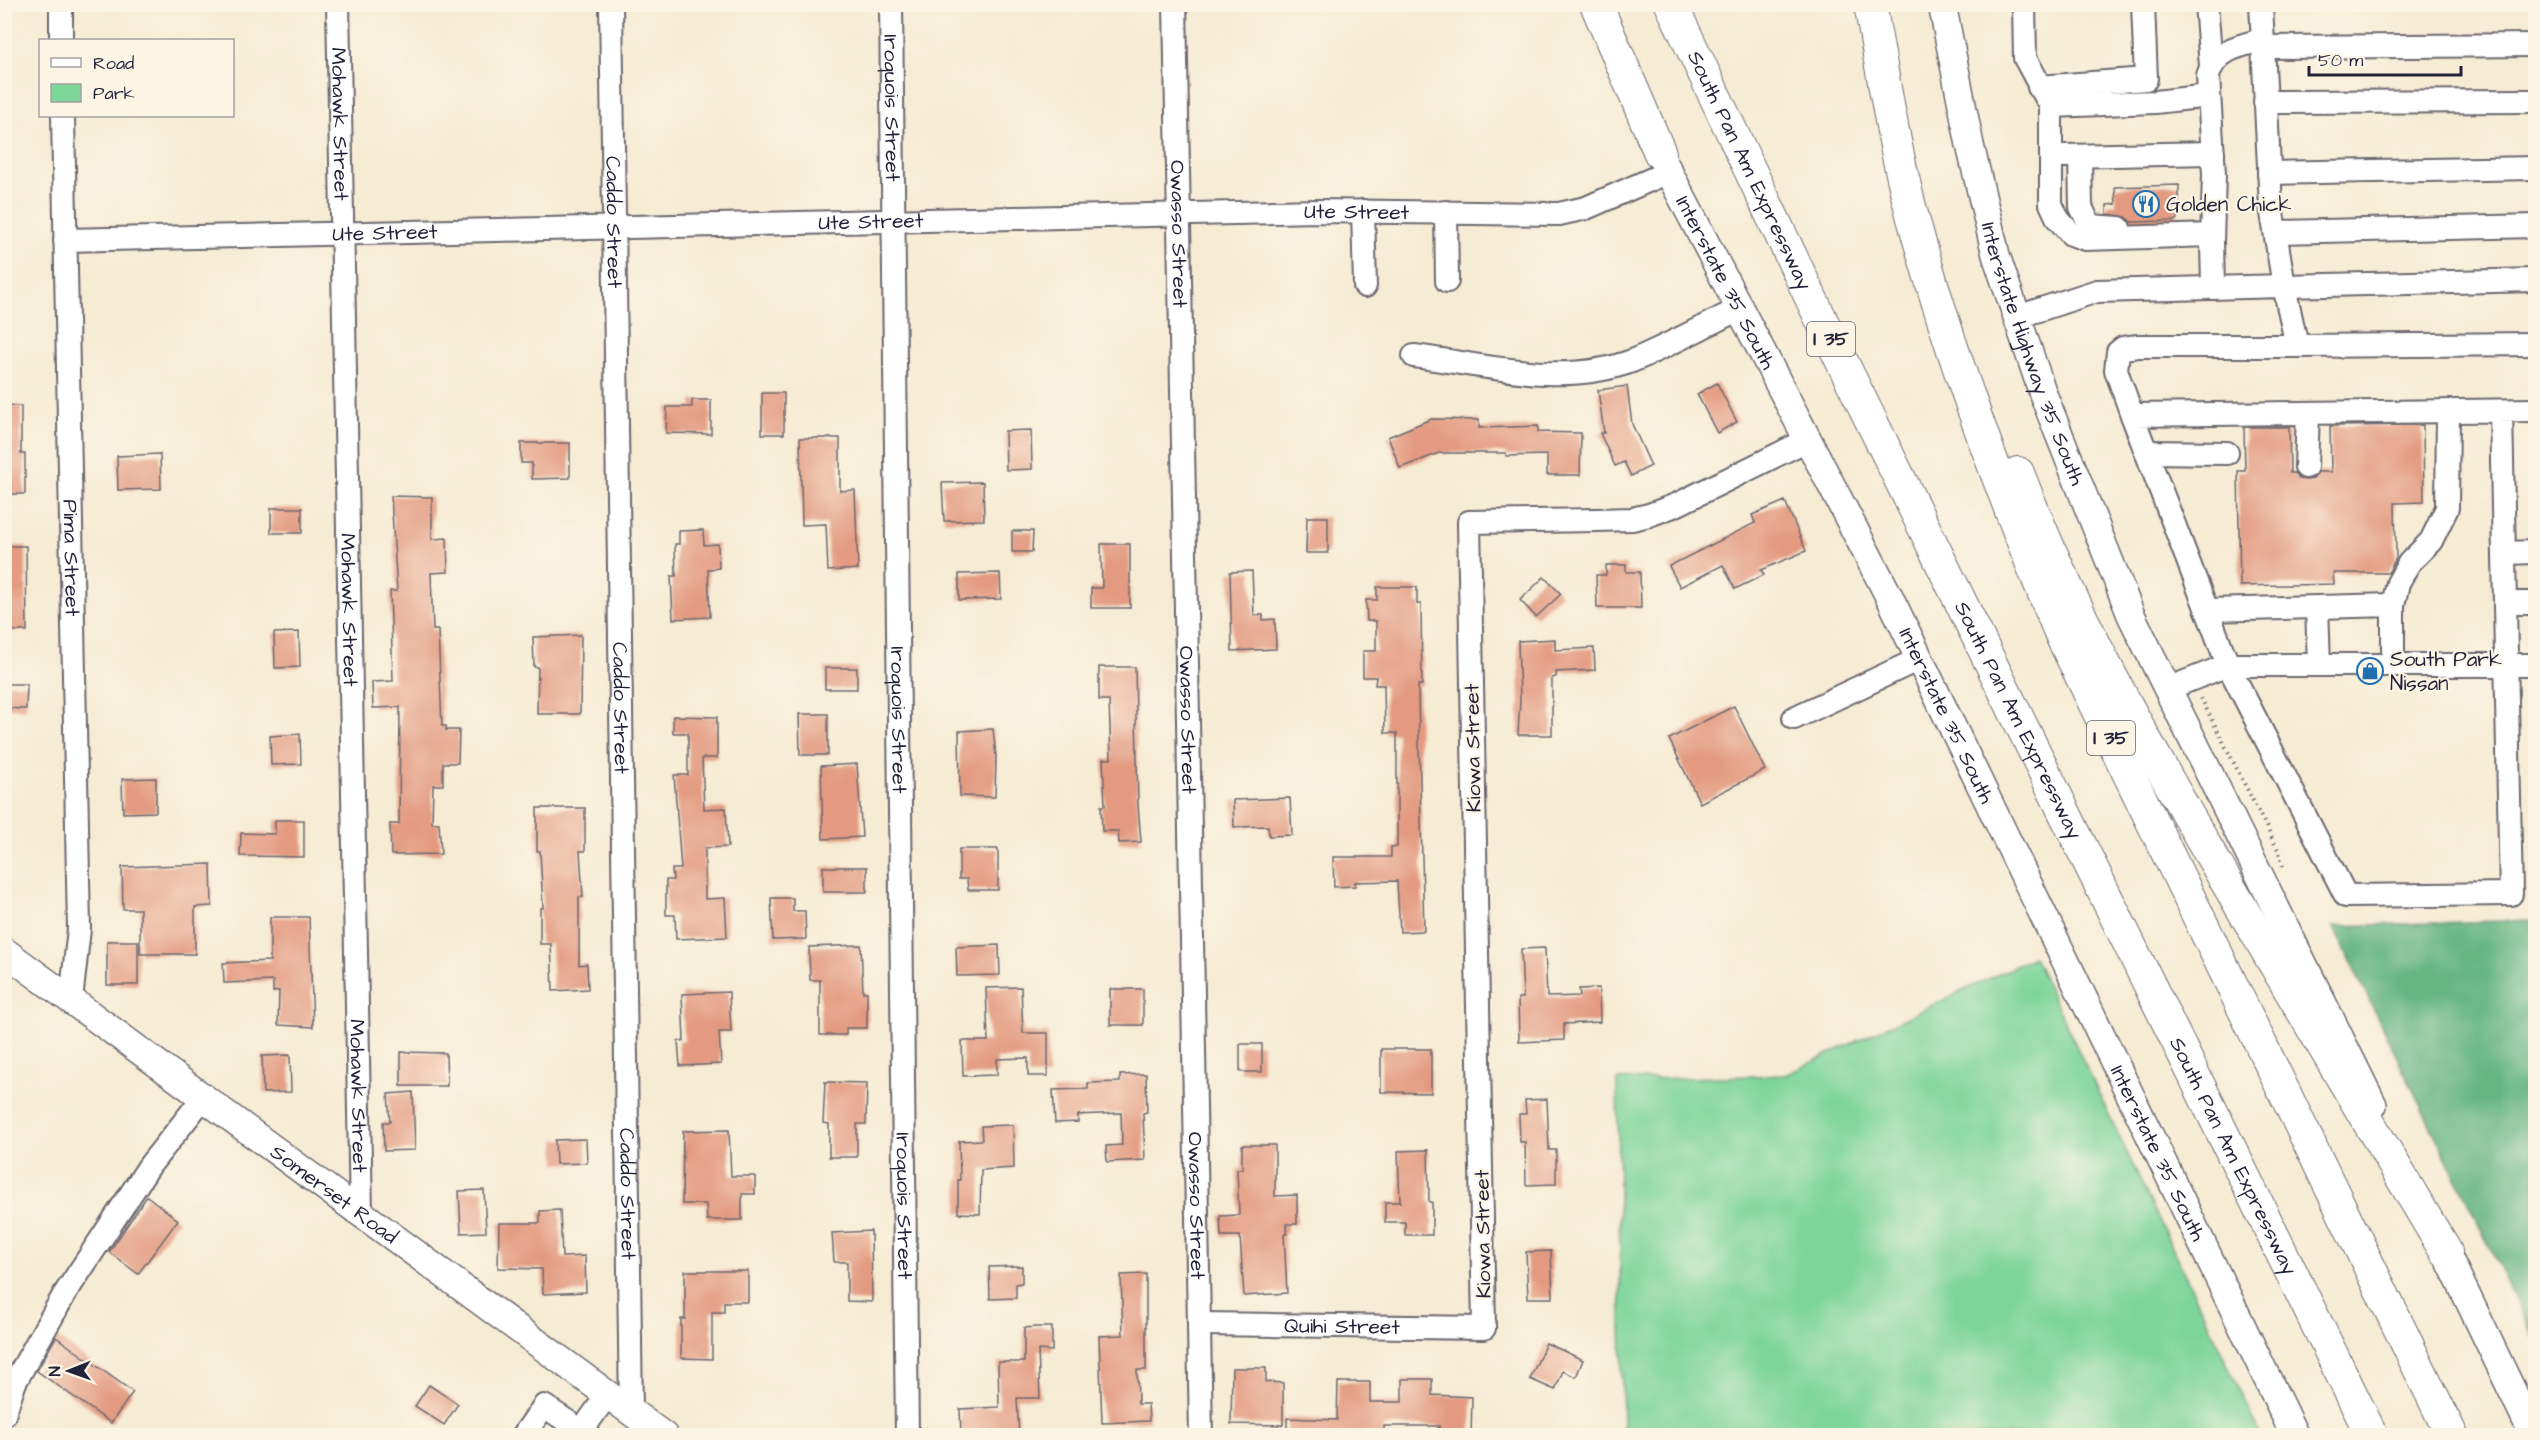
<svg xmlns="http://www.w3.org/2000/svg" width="2540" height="1440" font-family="'Architects Daughter',sans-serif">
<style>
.green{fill:#7ed59a;stroke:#507c6a;stroke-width:1.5}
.forest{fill:#66b682;stroke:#446c5e;stroke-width:1.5}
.building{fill:#e39a80}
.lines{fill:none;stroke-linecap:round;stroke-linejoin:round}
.minor-casing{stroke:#6c6870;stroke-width:26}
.major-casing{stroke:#6c6870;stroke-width:30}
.highway-casing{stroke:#6c6870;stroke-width:34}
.path{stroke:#6c6870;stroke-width:4;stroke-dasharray:1.5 4.5;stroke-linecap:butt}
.minor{stroke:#fff;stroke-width:22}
.major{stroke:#fff;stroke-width:27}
.highway{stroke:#fff;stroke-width:32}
.labels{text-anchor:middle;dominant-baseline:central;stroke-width:4.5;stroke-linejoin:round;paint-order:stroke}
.shield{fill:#fcf5e5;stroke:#63616e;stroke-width:1.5}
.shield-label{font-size:20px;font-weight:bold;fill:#22223b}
.street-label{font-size:21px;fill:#22223b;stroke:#fcf5e5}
.poi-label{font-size:21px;fill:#22223b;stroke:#fcf5e5;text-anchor:start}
</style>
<rect width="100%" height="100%" fill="#fcf5e5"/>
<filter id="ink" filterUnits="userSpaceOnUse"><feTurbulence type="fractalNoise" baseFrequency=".0167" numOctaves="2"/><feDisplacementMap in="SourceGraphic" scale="12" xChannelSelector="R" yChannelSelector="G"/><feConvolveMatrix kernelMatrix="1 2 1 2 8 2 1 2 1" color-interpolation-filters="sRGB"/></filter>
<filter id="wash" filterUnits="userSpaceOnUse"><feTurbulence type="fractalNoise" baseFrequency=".008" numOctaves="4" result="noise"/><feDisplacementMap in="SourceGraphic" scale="24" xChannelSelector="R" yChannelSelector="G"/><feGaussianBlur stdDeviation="1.35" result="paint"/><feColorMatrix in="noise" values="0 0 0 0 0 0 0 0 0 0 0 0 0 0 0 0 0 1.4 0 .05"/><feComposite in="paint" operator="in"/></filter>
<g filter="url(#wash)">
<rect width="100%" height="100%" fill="#f6ebd3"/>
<!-- green -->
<polygon class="green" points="2034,957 2261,1435 1623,1435 1617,1080 1785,1075"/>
<!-- forest -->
<polygon class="forest" points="2535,920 2536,920 2535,1340 2333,926"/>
<g id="blocks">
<!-- building -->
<g class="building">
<polygon points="2179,185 2179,203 2177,203 2177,219 2174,221 2131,222 2126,217 2107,214 2107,205 2116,204 2115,187"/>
<polygon points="1717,383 1737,422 1717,433 1697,394"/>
<polygon points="1627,386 1632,424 1651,466 1631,476 1624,462 1615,466 1600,433 1604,433 1598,390"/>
<rect x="762" y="393" width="22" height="41"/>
<polygon points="692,400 711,400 711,434 666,433 667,407 692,407"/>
<polygon points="4,405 21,406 21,454 25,454 25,494 4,494"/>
<polygon points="1431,419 1479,420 1479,428 1538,426 1538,432 1581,433 1580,475 1547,475 1547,455 1506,456 1506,453 1439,453 1400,468 1388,437"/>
<polygon points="2423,425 2424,502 2395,503 2396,558 2388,573 2333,573 2334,584 2240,586 2238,471 2245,471 2244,427 2289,427 2290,473 2294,473 2299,479 2306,480 2313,479 2318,472 2331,472 2330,426"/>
<polygon points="1031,430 1032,469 1006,470 1005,431"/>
<polygon points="800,438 840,438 840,491 855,490 858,569 828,571 826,524 802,525"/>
<polygon points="521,443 570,443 570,478 532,479 532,463 521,463"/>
<polygon points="160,454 161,489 118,490 117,456"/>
<polygon points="983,482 984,520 944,521 942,483"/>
<polygon points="391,496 432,497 432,539 447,538 448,572 431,573 433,630 438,630 442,726 446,726 446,730 459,730 458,763 443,763 443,785 433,785 432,823 439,823 441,854 391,855 390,824 399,824 400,707 373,708 372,682 393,681 390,591 397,591"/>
<polygon points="1785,501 1806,551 1761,570 1764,575 1735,589 1723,565 1680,587 1669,566 1755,523 1752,515"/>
<rect x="271" y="508" width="31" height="25"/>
<polygon points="1307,517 1328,517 1328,553 1306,553"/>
<polygon points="703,530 704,545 718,544 719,568 708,569 710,617 673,619 671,576 676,576 675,544 679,544 679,531"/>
<polygon points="1012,531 1033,531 1032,552 1012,552"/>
<polygon points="1101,544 1130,544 1130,608 1091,608 1091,588 1102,588"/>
<polygon points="4,546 26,546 27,631 4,631"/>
<polygon points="1606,565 1626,565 1626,572 1640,572 1641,608 1597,608 1596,575 1606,575"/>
<polygon points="1252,571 1254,615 1263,615 1263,620 1275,619 1276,649 1232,651 1230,572"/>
<polygon points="1000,573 1001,599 959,600 959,574"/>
<polygon points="1544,577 1561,594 1536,617 1520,600"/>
<polygon points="1377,587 1417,587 1417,604 1421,604 1422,685 1418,685 1419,745 1424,931 1400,932 1397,881 1355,882 1355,886 1334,887 1333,857 1391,857 1391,847 1397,847 1397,733 1385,733 1384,685 1375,685 1376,677 1363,677 1363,651 1376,651 1376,621 1367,621 1366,600 1377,600"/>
<polygon points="299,632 300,667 275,668 274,633"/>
<polygon points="581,635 580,714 537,714 538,667 534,667 533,637"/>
<polygon points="1555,639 1555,650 1594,648 1595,670 1556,672 1556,677 1552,678 1552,735 1518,735 1520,699 1518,641"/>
<polygon points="1099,667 1135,667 1138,805 1141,842 1119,843 1118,831 1102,831 1101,806 1105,806 1103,759 1111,759 1109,700 1099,700"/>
<rect x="825" y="668" width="32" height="21"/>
<polygon points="4,684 27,684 26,709 4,708"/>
<polygon points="1734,706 1765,770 1700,803 1669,739"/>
<polygon points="799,714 828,714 828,755 800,755"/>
<polygon points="673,716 717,717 717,758 702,758 704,809 726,808 728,847 705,848 705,899 725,898 727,937 676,939 675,915 666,915 666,880 673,880 672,869 681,869 674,775 688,775 688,733 673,733"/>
<polygon points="993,729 996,756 995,797 960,796 959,731"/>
<polygon points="300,734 301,764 271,765 270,736"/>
<polygon points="857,764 862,837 823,839 821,766"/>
<polygon points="156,778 156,812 123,813 122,779"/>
<polygon points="1290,798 1292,835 1269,836 1268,826 1234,827 1233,800"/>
<polygon points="537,808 585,808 585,851 580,851 583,897 579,897 579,965 587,964 588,989 553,991 551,944 540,944 540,908 543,908 540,851 537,851"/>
<polygon points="275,820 304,820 304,857 240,856 241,833 275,834"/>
<polygon points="959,849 998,849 998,890 968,890 967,879 959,879"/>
<polygon points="211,864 212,906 195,907 195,954 140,954 140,909 123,909 122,867"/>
<rect x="823" y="867" width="44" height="25"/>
<polygon points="771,898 793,898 793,911 805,911 806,939 773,940"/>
<polygon points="270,917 309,917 313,1027 278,1025 279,991 273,992 273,981 224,983 223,963 270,961"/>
<rect x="107" y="941" width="31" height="44"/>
<polygon points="861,945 863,992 867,992 867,1028 846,1028 846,1035 820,1035 820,980 810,980 809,947"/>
<polygon points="999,945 1000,975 957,976 956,947"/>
<polygon points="1545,948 1547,997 1580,996 1579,989 1599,988 1600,1022 1564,1024 1564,1040 1519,1042 1518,998 1523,998 1521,949"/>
<polygon points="1021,987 1023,1033 1048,1033 1048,1076 1028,1076 1028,1058 997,1059 997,1075 963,1076 962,1041 988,1041 986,988"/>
<rect x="1110" y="989" width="33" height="36"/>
<polygon points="729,992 731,1032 719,1032 721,1064 680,1066 678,1041 684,1041 682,994"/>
<rect x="1240" y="1044" width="22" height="28"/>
<polygon points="1381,1049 1431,1049 1431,1093 1381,1092"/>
<polygon points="401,1052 446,1053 447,1086 401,1086"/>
<polygon points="290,1055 291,1092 263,1093 262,1056"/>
<polygon points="1146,1074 1147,1112 1143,1113 1145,1160 1107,1162 1106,1146 1122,1145 1121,1113 1078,1115 1078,1122 1055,1123 1053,1090 1088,1089 1088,1083 1120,1082 1120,1075"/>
<polygon points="825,1082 867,1083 866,1124 857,1124 857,1157 829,1157 829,1124 823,1123"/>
<polygon points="413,1092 415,1150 384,1151 383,1122 390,1122 388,1094"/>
<polygon points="1547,1099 1549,1150 1556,1150 1556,1184 1526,1185 1525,1142 1520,1142 1519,1114 1526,1114 1525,1100"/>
<polygon points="1013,1125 1014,1168 981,1170 980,1214 958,1213 958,1180 960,1180 959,1141 982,1140 981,1126"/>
<polygon points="729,1130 731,1176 755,1176 755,1194 742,1194 742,1220 707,1220 706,1204 682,1204 683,1131"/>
<polygon points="586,1139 587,1163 556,1164 555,1140"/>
<polygon points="1242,1145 1275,1145 1275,1196 1297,1195 1297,1224 1287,1224 1287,1234 1284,1234 1287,1293 1244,1296 1240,1236 1221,1236 1220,1216 1239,1215 1237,1169 1242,1169"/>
<polygon points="1428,1150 1429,1202 1432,1202 1432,1235 1405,1235 1405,1222 1385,1222 1385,1202 1400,1202 1398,1151"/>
<polygon points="484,1190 486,1232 461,1233 459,1191"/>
<polygon points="147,1196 178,1220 138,1274 109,1252"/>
<polygon points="560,1210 562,1257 585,1256 586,1292 543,1294 542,1269 498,1268 499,1223 540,1223 540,1211"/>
<polygon points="871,1231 872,1302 847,1301 847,1262 834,1262 832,1233"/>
<polygon points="1551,1251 1553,1298 1528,1298 1526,1252"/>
<polygon points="1022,1266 1022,1283 1016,1284 1016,1298 990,1299 989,1267"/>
<polygon points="685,1271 748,1271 748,1302 724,1302 724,1312 712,1312 712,1359 681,1358 681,1319 685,1319"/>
<polygon points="1146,1274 1146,1370 1137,1370 1138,1404 1148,1404 1149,1421 1102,1423 1099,1336 1123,1335 1121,1275"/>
<polygon points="1035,1327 1052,1327 1052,1351 1038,1350 1040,1398 1017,1398 1019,1436 961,1436 960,1409 999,1407 998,1362 1024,1362 1024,1328"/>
<polygon points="56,1337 133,1392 111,1423 37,1371"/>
<polygon points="1546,1343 1583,1360 1576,1377 1563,1371 1555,1390 1530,1379"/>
<polygon points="1232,1368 1266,1368 1266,1382 1283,1383 1283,1425 1231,1424"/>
<polygon points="1402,1379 1432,1379 1432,1395 1472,1397 1471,1436 1439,1435 1439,1426 1384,1426 1384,1436 1287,1436 1287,1418 1337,1420 1338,1382 1370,1382 1370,1402 1402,1402"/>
<polygon points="429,1385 458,1404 444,1425 415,1406"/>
</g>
</g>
</g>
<g filter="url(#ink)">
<use href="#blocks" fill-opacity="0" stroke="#6c6870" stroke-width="1.5"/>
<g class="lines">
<defs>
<g id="minor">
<polyline points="61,4 61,40"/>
<path id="s1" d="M338,4L361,1215"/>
<path id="s2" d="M611,4L631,1411"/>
<path id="s3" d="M891,4L907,1436"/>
<path id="s4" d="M1175,4L1201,1436"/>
<polyline points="2024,4 2025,58 2047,99"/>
<polyline points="2206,4 2211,66"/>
<polyline points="2261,4 2271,207 2284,286 2536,280"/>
<polyline points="2262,47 2536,45"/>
<polyline points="2039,87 2146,79 2143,4"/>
<polyline points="2209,96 2155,102 2051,106 2051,204 2058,219 2071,234 2085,239 2212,235"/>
<polyline points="2265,102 2536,101"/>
<path id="s5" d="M63,116L79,929L71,1000"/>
<polyline points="2064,156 2213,153"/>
<polyline points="2080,156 2081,207 2090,226 2119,228"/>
<polyline points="2269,173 2536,168"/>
<polyline points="1363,211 1365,286"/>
<polyline points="1446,212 1447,281"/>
<polyline points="2276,232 2536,226"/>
<path id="s6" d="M65,240L1318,211L1559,214L1586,208L1668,172"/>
<path d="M2213,288L2212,242L2214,174L2208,76C2215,50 2238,46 2262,40"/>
<polyline points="2017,317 2097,291 2284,286 2297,346 2536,344"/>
<path d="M1414,356C1484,365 1563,387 1632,361C1668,346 1704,326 1739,309"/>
<polyline points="2501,411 2511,894 2346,896 2228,665 2132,415 2536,410"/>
<polyline points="2132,415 2116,370 2118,352 2123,348 2138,346 2297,346"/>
<polyline points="2146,452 2227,453"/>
<polyline points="2306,467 2308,413"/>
<polyline points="2504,553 2536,552"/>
<polyline points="2505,603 2536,603"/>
<polyline points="2393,605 2398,583 2409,563 2431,541 2447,508 2448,412"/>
<polyline points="2317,607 2319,665"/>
<polyline points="2207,610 2393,605 2393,665"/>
<polyline points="2167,689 2228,665 2536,665"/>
<polyline points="1794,718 1919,659"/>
<path id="s7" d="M1201,1324L1484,1328L1469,522L1597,520L1632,519L1649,515L1676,505L1807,440"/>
<polyline points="4,1415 15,1382 64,1295 150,1165 203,1098"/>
<polyline points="523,1436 544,1406 582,1431"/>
<polyline points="578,1436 608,1394"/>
</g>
<g id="major">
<path id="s8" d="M1942,4L1970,145L1996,255L2043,394L2131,615L2373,1105"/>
<path id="s9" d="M1650,136L1891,600L2295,1436"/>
<path id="s10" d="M4,951L664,1436"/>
<polyline points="2437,1234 2534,1436"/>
</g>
<g id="highway">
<polyline points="1596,4 1660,153"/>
<path id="s11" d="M1671,4L1820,317L2372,1436"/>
<path d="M1870,4C1883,75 1894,148 1913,218C1952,361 2004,500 2062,637L2452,1436"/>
<path d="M2018,473C2067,601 2133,720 2201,838C2281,977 2364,1114 2446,1252"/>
</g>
</defs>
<!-- minor casing -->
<use href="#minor" class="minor-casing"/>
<!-- major casing -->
<use href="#major" class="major-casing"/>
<!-- highway casing -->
<use href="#highway" class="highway-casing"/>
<!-- path -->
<polyline class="path" points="2201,698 2279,852 2283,867"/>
<!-- minor -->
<use href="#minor" class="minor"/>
<!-- major -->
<use href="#major" class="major"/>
<!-- highway -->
<use href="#highway" class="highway"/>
</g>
</g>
<!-- icons -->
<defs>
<symbol id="restaurant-ring" viewBox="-11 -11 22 22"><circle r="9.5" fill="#fcf5e5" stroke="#1f6fb2" stroke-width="1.5"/><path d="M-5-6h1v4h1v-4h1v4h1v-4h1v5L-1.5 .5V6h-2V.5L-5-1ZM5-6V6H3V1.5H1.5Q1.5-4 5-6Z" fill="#1f6fb2"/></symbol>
<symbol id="shop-ring" viewBox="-11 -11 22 22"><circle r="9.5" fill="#fcf5e5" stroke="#1f6fb2" stroke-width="1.5"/><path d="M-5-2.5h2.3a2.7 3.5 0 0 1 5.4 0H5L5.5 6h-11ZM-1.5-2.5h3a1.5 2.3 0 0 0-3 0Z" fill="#1f6fb2"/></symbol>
</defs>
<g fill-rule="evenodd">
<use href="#restaurant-ring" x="2131" y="189" width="30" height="30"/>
<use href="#shop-ring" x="2355" y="656" width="30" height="30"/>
</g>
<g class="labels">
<!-- shield labels -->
<g class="shield">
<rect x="1807" y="322" width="48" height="34" rx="4.5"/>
<rect x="2087" y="721" width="48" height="34" rx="4.5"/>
</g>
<g class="shield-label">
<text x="1831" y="339">I 35</text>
<text x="2111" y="738">I 35</text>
</g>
<!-- street labels -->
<g class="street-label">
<text stroke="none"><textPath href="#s3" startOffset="104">Iroquois Street</textPath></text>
<text stroke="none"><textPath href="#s1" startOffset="120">Mohawk Street</textPath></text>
<text stroke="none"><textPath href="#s11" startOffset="184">South Pan Am Expressway</textPath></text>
<text stroke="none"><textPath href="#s6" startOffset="1292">Ute Street</textPath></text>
<text stroke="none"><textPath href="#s6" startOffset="806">Ute Street</textPath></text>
<text stroke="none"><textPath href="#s2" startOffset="218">Caddo Street</textPath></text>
<text stroke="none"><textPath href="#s6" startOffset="320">Ute Street</textPath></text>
<text stroke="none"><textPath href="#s4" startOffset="230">Owasso Street</textPath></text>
<text stroke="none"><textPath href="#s9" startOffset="165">Interstate 35 South</textPath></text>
<text stroke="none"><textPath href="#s8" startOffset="362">Interstate Highway 35 South</textPath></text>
<text stroke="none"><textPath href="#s5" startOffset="442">Pima Street</textPath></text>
<text stroke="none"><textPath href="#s1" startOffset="606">Mohawk Street</textPath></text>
<text stroke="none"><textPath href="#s2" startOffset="704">Caddo Street</textPath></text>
<text stroke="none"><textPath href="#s9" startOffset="651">Interstate 35 South</textPath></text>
<text stroke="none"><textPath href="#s3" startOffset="716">Iroquois Street</textPath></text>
<text stroke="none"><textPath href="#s4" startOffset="716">Owasso Street</textPath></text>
<text stroke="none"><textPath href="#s11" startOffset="796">South Pan Am Expressway</textPath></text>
<text transform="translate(1473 748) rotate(-91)">Kiowa Street</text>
<text stroke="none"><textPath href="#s1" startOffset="1092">Mohawk Street</textPath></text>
<text stroke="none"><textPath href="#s9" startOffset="1137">Interstate 35 South</textPath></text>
<text stroke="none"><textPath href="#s11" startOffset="1282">South Pan Am Expressway</textPath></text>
<text stroke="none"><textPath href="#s2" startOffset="1190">Caddo Street</textPath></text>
<text stroke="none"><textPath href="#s10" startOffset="410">Somerset Road</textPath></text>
<text stroke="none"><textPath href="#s3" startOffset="1202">Iroquois Street</textPath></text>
<text stroke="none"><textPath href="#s4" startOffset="1202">Owasso Street</textPath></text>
<text transform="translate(1483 1234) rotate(-91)">Kiowa Street</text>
<text stroke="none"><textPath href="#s7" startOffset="141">Quihi Street</textPath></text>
</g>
<!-- poi labels -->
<g class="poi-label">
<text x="2166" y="204">Golden Chick</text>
<text x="2390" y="659">South Park<tspan x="2390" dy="24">Nissan</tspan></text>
</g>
</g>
<!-- margin -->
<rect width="2540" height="1440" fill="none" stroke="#fcf5e5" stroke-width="24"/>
<!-- legend -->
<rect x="39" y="39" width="195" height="78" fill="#fcf5e5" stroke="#a5a1a1" stroke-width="1.5"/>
<rect x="51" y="58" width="30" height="9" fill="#ffffff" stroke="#a5a1a1" stroke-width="1.5"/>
<text x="93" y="69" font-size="18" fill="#22223b">Road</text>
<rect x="51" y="84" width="30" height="18" fill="#7ed59a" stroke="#a5a1a1" stroke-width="1.5"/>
<text x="93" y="99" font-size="18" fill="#22223b">Park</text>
<!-- north arrow -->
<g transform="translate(69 1371) rotate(269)" stroke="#fcf5e5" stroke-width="4.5" paint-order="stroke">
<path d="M0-4.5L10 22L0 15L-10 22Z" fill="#22223b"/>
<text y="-9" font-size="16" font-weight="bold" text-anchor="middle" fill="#22223b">N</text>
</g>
<!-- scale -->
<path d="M2309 66v9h152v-9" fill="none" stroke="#22223b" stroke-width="3"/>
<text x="2318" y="66" font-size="18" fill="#22223b" stroke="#fcf5e5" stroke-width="4.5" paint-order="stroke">50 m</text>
</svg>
